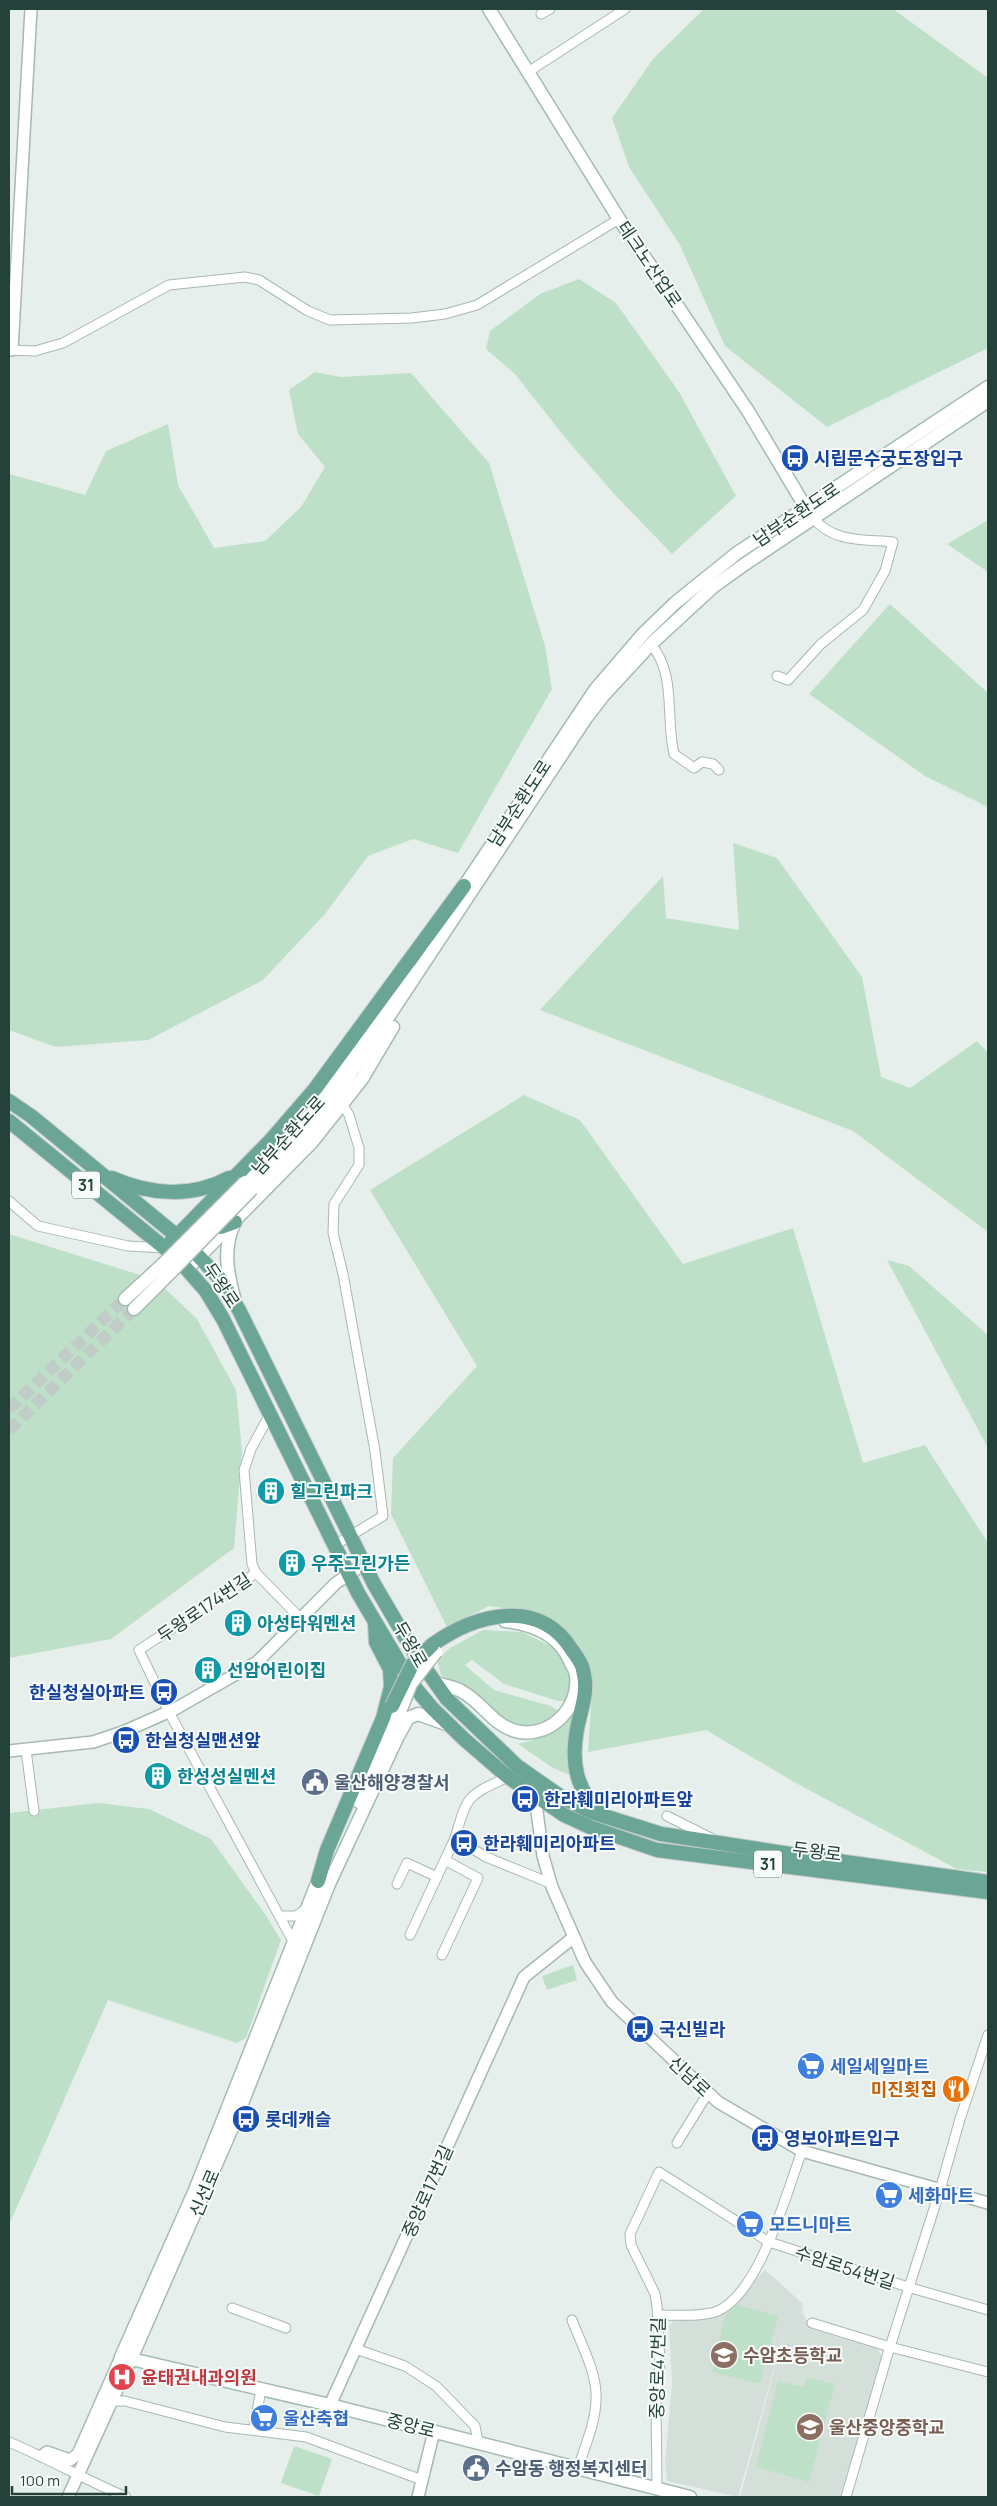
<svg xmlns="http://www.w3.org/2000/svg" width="997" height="2506" font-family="Manrope,'Noto Sans KR',sans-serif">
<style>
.built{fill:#d4dfda}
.green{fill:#bfe0c8}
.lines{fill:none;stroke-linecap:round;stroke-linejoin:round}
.secondary-tunnel{stroke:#bfccc8;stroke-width:12;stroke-dasharray:12 6;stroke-linecap:butt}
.minor-casing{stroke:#a8b8b2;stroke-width:11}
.tertiary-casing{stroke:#a8b8b2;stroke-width:14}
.secondary-casing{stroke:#a4bbb3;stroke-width:15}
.primary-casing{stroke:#c2cac8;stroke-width:16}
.minor{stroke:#fff;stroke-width:9}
.tertiary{stroke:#fff;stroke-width:11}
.secondary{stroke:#fff;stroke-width:12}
.primary{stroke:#6aa596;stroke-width:14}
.secondary-bridge-casing{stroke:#a4bbb3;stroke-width:15;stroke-linecap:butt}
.primary-bridge-casing{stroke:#c2cac8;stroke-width:16;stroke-linecap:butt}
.secondary-bridge{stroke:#fff;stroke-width:12}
.primary-bridge{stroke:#6aa596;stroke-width:14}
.labels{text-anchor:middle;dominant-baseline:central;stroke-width:4;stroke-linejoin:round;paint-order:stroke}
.shield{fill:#f7fbf9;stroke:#637a73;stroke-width:1}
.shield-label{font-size:16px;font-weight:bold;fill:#24423a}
.street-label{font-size:18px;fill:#24423a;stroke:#f7fbf9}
.transit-label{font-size:18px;font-weight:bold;fill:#164399;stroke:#f7fbf9;text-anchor:start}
.culture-label{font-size:18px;font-weight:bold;fill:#0d838f;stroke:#f7fbf9;text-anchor:start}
.service-label{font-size:18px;font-weight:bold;fill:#4e5e75;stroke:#f7fbf9;text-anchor:start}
.shop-label{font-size:18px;font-weight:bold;fill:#366cbe;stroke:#f7fbf9;text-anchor:start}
.food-label{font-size:18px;font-weight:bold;fill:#c56008;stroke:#f7fbf9;text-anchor:end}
.education-label{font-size:18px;font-weight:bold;fill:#785e54;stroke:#f7fbf9;text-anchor:start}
.health-label{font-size:18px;font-weight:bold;fill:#be3a42;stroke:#f7fbf9;text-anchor:start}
</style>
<rect width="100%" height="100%" fill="#e6efeb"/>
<!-- built -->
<polygon class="built" points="765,2270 802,2303 803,2312 795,2310 803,2313 811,2329 878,2349 882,2357 840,2497 740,2497 791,2308 738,2497 667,2481 665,2463 672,2384 669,2326 673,2321 718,2315 738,2298"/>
<!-- green -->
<g class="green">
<polygon points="704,9 893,9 988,78 988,348 827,427 725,346 680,245 629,167 612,118 653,59"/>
<polygon points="579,279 616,303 679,392 736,496 672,554 616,496 567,440 515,374 486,349 490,331 540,294"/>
<polygon points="315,372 341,377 411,373 489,463 545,646 552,689 458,853 413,839 368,856 325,914 263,980 148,1040 56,1047 9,1030 9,474 85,495 106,451 168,424 178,485 214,548 265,541 301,507 325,467 298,434 289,390"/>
<polygon points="988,520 988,572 947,544"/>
<polygon points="890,604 988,693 988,807 925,776 809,694"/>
<polygon points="733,843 777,858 862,977 881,1077 910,1088 977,1041 988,1053 988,1232 853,1131 540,1010 663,876 666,918 739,930"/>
<polygon points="524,1095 580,1120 683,1264 793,1228 863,1463 925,1445 988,1543 988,1872 957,1869 794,1782 706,1730 588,1752 592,1689 570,1636 537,1612 489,1606 447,1627 391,1514 393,1458 477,1366 370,1190"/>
<polygon points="9,1234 156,1280 197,1319 236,1390 242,1451 234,1548 111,1639 9,1658"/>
<polygon points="887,1260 909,1266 988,1335 988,1448"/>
<polygon points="483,1630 522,1632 561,1651 573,1668 567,1701 558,1701 504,1684 472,1660 465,1665 494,1690 551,1706 561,1713 545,1725 526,1729 507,1724 441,1675 437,1660 450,1648"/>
<path d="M579,1703L572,1776L553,1768L518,1744C551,1736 560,1730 579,1703Z"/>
<polygon points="98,1803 149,1809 211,1839 265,1914 281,1940 246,2038 237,2043 108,2000 9,2225 9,1813"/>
<polygon points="573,1965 577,1980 547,1990 542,1976"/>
<polygon points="736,2305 778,2316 760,2384 712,2372 725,2316"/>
<polygon points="807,2377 835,2384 809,2482 756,2467 778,2381 804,2387"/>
<polygon points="294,2446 332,2459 319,2496 281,2483"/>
</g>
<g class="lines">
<!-- secondary-tunnel -->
<g class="secondary-tunnel">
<polyline points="9,1409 125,1299"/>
<polyline points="9,1430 134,1309"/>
</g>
<defs>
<g id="minor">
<polyline points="541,14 550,9"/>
<polyline points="528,72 625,9"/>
<polyline points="9,350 35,351 63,343 169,285 245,277 259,280 308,311 330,320 412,318 445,314 477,305 619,219"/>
<path d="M651,644C677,676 665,716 674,754L694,768L702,762L713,764L719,770"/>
<path d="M777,676L788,680L821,644L863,610L885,571L893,542C863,539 834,543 813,518"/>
<polyline points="9,1201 38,1226 128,1246 165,1248"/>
<polyline points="270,1414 251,1449 244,1470 252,1564 256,1573 301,1619"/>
<polyline points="335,1545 383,1516 375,1451 343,1274 333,1233 334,1204 359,1165 359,1148 349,1115 343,1105"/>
<polyline points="256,1573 139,1650 169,1712 295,1945"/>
<polyline points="26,1750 34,1811"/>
<path d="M508,1777C467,1796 468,1794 455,1838L486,1857L550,1883"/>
<polyline points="667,1816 711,1838"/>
<polyline points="397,1884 407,1863 437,1877"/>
<polyline points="279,1916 296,1916 306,1909"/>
<polyline points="410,1935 455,1838"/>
<polyline points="442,1955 478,1878 445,1860"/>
<polyline points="677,2143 708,2093"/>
<polyline points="232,2308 286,2328"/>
<path d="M658,2315C676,2315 698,2317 715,2312C759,2297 787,2191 802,2151"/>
<path d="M572,2320C581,2344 598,2374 596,2401C595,2424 585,2446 578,2468"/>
<polyline points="812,2323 890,2347 988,2372"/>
<polyline points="356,2349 405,2366 436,2386 475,2426 478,2442"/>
<polyline points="112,2401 125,2401 225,2427 306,2437 422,2480"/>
<polyline points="254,2429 261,2389"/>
<path d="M9,2442C49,2459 86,2480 126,2497"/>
<polyline points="657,2488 656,2402 660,2363 657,2306 655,2294 631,2245 630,2234 659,2172 769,2242 911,2288 988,2310"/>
<polyline points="846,2497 888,2353 940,2190 960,2119 988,2035"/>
</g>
<g id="tertiary">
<polyline points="12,350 31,9"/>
<polyline points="9,1751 93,1742 123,1732 175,1709 257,1662 336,1583 364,1564"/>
<polyline points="535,1797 543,1856 552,1887 585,1962 612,2002 718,2102 802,2151 988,2203"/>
<polyline points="330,2405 524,1977 574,1937"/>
<polyline points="42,2456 47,2452 70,2460 78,2454 121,2357"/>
<polyline points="68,2497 131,2359"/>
<polyline points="418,2497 434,2431"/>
</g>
<g id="secondary">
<polyline points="489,9 619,219 748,411 809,513"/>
<polyline points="459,894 595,690 643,634 675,603 737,553 988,387"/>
<polyline points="245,1182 301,1123 335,1081 410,970"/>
<polyline points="252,1189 308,1130 342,1087 586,718 603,696 651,644 713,587 745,564 988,401"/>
<polyline points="188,1268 312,1142 362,1079 393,1027"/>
<path d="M234,1297C227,1272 223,1248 234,1224"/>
<polyline points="125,1299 163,1264"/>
<polyline points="134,1309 171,1272"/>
<path d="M435,1683C443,1685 454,1687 461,1691C483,1702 494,1728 520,1732C551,1737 580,1707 576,1676C576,1671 572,1666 570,1661C559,1635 533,1624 505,1621"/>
<polyline points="449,1725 418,1714 408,1718 397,1738 329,1884 235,2121 131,2359 330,2405 690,2497"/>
<polyline points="359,1802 401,1709"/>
<polyline points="121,2357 195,2190 318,1881"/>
</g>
<g id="primary">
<polyline points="9,1101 31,1116 189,1246 221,1280 239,1310 374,1584 415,1654 447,1699 517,1766 560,1796 591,1812 661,1834 816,1858 988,1882"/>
<polyline points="9,1121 177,1258 206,1291 223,1319 358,1593 412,1684 432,1708 465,1740 508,1777 564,1815 590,1827 657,1850 988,1892"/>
<path d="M112,1178C150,1195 192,1198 229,1178"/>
<polyline points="210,1219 221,1227 235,1222"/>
<polyline points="171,1242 270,1141 315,1089 464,886"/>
<path d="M432,1645C475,1614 539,1597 572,1650C576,1656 582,1663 583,1670C589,1691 581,1708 577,1729C571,1761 575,1790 601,1812"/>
<polyline points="318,1881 327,1850 383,1718 391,1687 390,1669 376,1642 375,1622"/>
</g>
</defs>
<!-- minor casing -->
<use href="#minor" class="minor-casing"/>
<!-- tertiary casing -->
<use href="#tertiary" class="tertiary-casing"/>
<!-- secondary casing -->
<use href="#secondary" class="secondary-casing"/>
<!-- primary casing -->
<use href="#primary" class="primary-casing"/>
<!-- minor -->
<use href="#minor" class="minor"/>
<!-- tertiary -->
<use href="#tertiary" class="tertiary"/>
<!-- secondary -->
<use href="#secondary" class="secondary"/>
<!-- primary -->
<use href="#primary" class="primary"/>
<defs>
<g id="secondary-bridge">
<polyline points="163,1264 245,1182"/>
<polyline points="171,1272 252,1189"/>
<polyline points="401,1709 411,1684 436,1652"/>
</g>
<polyline id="primary-bridge" points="392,1706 412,1665 432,1645"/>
</defs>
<!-- secondary-bridge casing -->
<use href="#secondary-bridge" class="secondary-bridge-casing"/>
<!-- primary-bridge casing -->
<use href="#primary-bridge" class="primary-bridge-casing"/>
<!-- secondary-bridge -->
<use href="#secondary-bridge" class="secondary-bridge"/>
<!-- primary-bridge -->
<use href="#primary-bridge" class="primary-bridge"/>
</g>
<!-- icons -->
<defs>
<symbol id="bus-disc" viewBox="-11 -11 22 22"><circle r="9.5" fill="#1a4fb4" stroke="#f7fbf9"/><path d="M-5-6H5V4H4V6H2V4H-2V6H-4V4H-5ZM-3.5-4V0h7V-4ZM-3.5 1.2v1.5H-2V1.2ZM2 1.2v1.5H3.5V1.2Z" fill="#fff"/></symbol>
<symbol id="building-disc" viewBox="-11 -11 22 22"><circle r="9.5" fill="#0f9aa8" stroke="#f7fbf9"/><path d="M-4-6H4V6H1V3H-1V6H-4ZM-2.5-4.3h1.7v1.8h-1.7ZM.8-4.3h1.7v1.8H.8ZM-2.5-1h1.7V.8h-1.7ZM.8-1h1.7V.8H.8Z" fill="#fff"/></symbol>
<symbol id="civic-disc" viewBox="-11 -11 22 22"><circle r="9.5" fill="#5c6f8a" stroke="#f7fbf9"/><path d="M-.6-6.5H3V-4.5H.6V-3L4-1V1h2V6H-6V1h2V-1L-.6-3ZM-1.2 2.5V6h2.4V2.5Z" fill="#fff"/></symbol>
<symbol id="supermarket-disc" viewBox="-11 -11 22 22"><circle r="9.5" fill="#3f7fe0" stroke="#f7fbf9"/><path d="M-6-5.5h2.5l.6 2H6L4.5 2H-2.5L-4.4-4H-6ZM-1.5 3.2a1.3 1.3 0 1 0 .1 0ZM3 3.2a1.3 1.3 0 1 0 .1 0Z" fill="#fff"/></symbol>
<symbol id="restaurant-disc" viewBox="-11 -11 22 22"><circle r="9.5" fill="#e8710a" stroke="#f7fbf9"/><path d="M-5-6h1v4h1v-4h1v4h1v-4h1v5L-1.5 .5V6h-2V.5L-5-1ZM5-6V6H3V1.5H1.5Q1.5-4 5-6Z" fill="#fff"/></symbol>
<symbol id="school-disc" viewBox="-11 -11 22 22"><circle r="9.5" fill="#8d6e63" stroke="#f7fbf9"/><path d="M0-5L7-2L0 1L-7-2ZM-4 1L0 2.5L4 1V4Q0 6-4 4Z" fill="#fff"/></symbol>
<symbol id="hospital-disc" viewBox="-11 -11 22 22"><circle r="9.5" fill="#e0444e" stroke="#f7fbf9"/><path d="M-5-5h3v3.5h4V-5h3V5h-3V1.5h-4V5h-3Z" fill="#fff"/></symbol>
</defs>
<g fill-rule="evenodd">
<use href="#bus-disc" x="779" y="442" width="32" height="32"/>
<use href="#building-disc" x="255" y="1475" width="32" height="32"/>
<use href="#building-disc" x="276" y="1547" width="32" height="32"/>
<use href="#building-disc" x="222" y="1607" width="32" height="32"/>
<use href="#building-disc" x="192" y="1654" width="32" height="32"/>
<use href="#bus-disc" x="148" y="1676" width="32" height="32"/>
<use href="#bus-disc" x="110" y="1724" width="32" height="32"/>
<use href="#building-disc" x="142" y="1760" width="32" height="32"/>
<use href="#civic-disc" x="299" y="1766" width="32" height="32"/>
<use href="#bus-disc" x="509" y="1783" width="32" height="32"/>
<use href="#bus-disc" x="448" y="1827" width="32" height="32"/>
<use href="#bus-disc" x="624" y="2013" width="32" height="32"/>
<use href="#supermarket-disc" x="795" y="2050" width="32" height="32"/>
<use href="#restaurant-disc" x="940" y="2073" width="32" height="32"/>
<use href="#bus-disc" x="230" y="2103" width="32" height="32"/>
<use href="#bus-disc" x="749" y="2122" width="32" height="32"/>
<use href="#supermarket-disc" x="873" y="2179" width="32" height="32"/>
<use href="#supermarket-disc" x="734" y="2208" width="32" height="32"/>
<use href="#school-disc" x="708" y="2339" width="32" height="32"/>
<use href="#hospital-disc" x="106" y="2361" width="32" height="32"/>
<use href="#supermarket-disc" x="248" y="2402" width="32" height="32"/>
<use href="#school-disc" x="794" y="2411" width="32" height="32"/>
<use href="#civic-disc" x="460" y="2452" width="32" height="32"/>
</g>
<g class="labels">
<!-- shield labels -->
<g class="shield">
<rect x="72" y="1171.5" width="28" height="27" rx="4"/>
<rect x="754" y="1850.5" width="28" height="27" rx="4"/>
</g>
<g class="shield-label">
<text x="86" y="1185">31</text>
<text x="768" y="1864">31</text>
</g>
<!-- street labels -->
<g class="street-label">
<text transform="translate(650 264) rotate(56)">테크노산업로</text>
<text transform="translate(796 514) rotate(-34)">남부순환도로</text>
<text transform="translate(519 803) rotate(-57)">남부순환도로</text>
<text transform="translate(288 1135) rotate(-48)">남부순환도로</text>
<text transform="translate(222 1285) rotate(56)">두왕로</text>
<text transform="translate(204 1607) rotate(-34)">두왕로174번길</text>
<text transform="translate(411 1644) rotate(60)">두왕로</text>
<text transform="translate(817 1851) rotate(7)">두왕로</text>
<text transform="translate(690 2076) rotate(43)">신남로</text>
<text transform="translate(427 2191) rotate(-66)">중앙로17번길</text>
<text transform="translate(204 2193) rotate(-67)">신선로</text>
<text transform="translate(845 2267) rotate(18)">수암로54번길</text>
<text transform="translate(657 2368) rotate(-89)">중앙로47번길</text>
<text transform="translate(411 2425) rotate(14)">중앙로</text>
</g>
<!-- transit labels -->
<g class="transit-label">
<text x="814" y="458">시립문수궁도장입구</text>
<text x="145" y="1692" text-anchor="end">한실청실아파트</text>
<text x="145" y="1740">한실청실맨션앞</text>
<text x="544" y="1799">한라훼미리아파트앞</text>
<text x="483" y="1843">한라훼미리아파트</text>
<text x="659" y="2029">국신빌라</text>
<text x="265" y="2119">롯데캐슬</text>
<text x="784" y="2138">영보아파트입구</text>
</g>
<!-- culture labels -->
<g class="culture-label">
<text x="290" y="1491">힐그린파크</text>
<text x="311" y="1563">우주그린가든</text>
<text x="257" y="1623">아성타워멘션</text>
<text x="227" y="1670">선암어린이집</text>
<text x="177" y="1776">한성성실멘션</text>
</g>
<!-- service labels -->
<g class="service-label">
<text x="334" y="1782">울산해양경찰서</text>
<text x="495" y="2468">수암동 행정복지센터</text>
</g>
<!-- shop labels -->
<g class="shop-label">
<text x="830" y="2066">세일세일마트</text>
<text x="908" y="2195">세화마트</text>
<text x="769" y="2224">모드니마트</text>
<text x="283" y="2418">울산축협</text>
</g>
<!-- food labels -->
<g class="food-label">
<text x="937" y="2089">미진횟집</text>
</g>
<!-- education labels -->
<g class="education-label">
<text x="743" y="2355">수암초등학교</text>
<text x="829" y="2427">울산중앙중학교</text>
</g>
<!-- health labels -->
<g class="health-label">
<text x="141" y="2377">윤태권내과의원</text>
</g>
</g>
<!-- border -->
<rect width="997" height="2506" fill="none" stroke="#24423a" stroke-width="20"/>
<!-- scale -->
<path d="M12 2486v8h114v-8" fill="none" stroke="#24423a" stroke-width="2.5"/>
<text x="20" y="2486" font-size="15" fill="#24423a" stroke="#f7fbf9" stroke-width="4" paint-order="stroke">100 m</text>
</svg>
